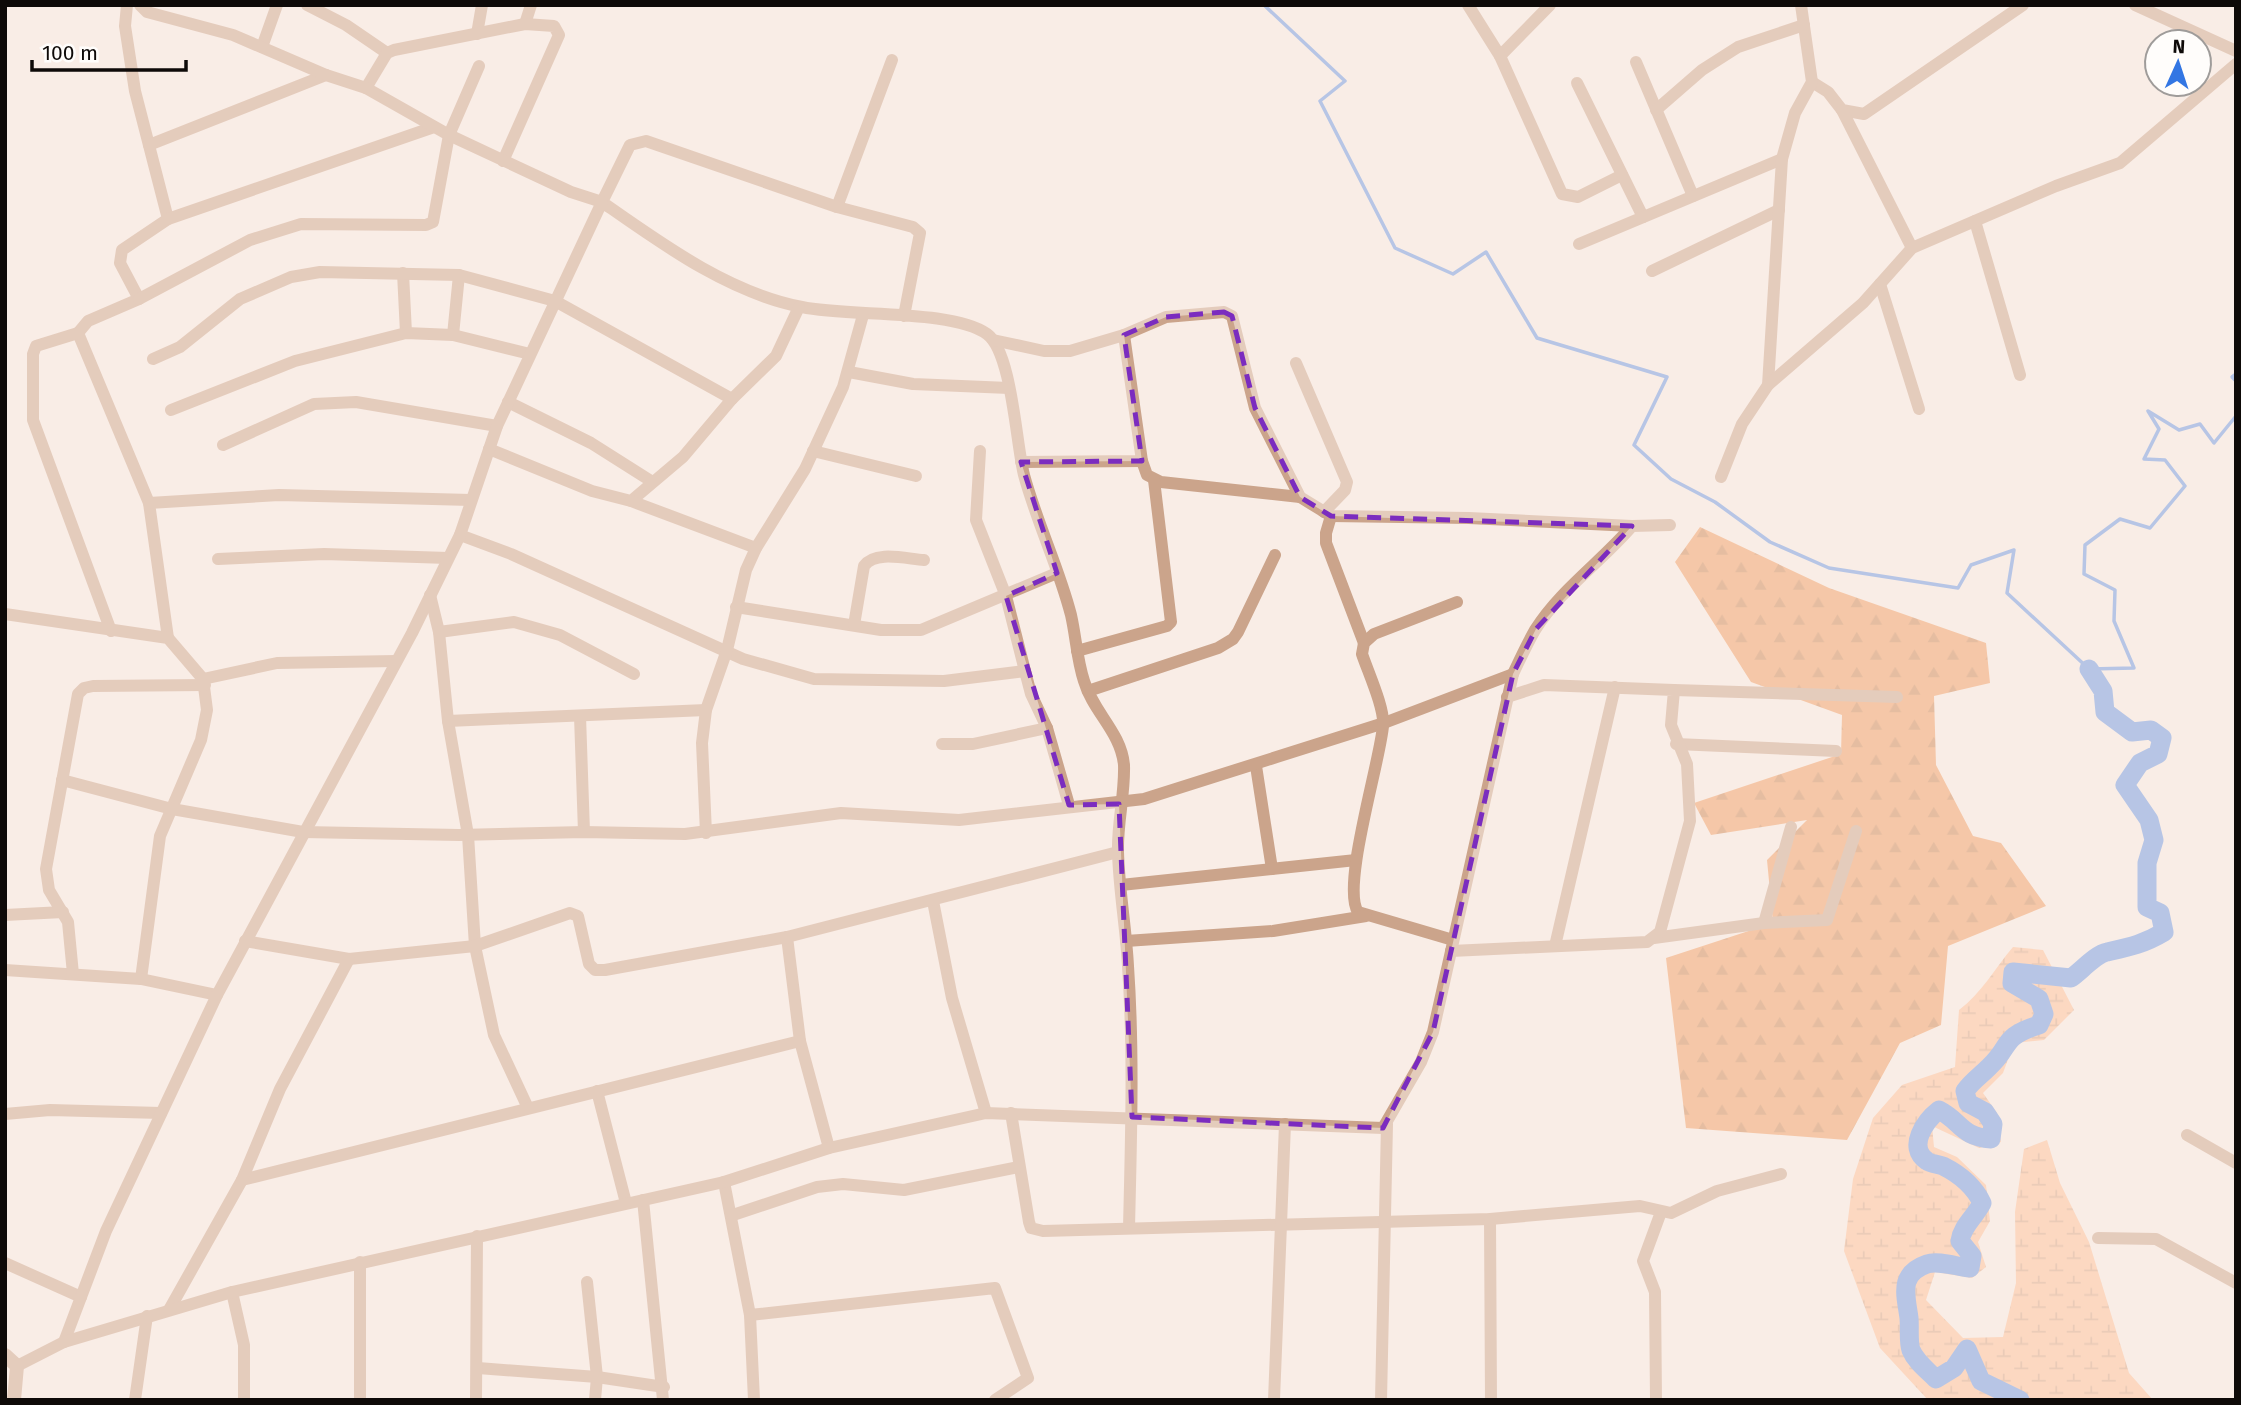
<svg xmlns="http://www.w3.org/2000/svg" width="2241" height="1405" font-family="'Fira Sans',sans-serif">
<style>
.forest{fill:url(#forest-firs)}
.wetland{fill:url(#wetland-marsh)}
.lines{fill:none;stroke-linecap:round;stroke-linejoin:round}
.stream{stroke:#6696e5;stroke-width:3.5}
.river{stroke:#6696e5;stroke-width:19}
.minor{stroke:#cba48b;stroke-width:12}
.tertiary{stroke:#cba48b;stroke-width:14}
.marked{fill:none;stroke:#7b2cbf;stroke-width:5;stroke-dasharray:14 9;stroke-linejoin:round}
</style>
<defs>
<pattern id="forest-firs" width="22" height="20" patternUnits="userSpaceOnUse" patternTransform="scale(1.75)"><rect width="22" height="20" fill="#f09a5d"/><path d="M5 1l3.5 6h-7zM16 11l3.5 6h-7z" fill="#cd834f"/></pattern>
<pattern id="wetland-marsh" width="20" height="14" patternUnits="userSpaceOnUse" patternTransform="scale(1.75)"><rect width="20" height="14" fill="#febf96"/><path d="M1 5h8M5 5V1M11 12h8M15 12V8" fill="none" stroke="#d8a380"/></pattern>
</defs>
<rect width="100%" height="100%" fill="#f9ede6"/>
<!-- forest -->
<polygon class="forest" points="1700,527 1829,588 1986,643 1990,683 1934,696 1936,765 1973,836 2001,843 2046,906 1948,946 1941,1025 1900,1043 1847,1140 1686,1128 1666,958 1773,923 1767,860 1807,820 1711,835 1694,803 1841,754 1842,715 1751,682 1675,562"/>
<!-- wetland -->
<path class="wetland" d="M2013,947L2043,950L2074,1010L2044,1040L2014,1043L2003,1073L1983,1093L1997,1113L2001,1142L1979,1148L1932,1126L1934,1147L1957,1157L1986,1185L1990,1221L1978,1242L1986,1267L1972,1278L1935,1272L1926,1300L1963,1338L2003,1337L2016,1283L2015,1212L2024,1149L2047,1140L2060,1183L2089,1242L2129,1373L2153,1400H1928L1880,1348L1844,1251L1853,1179L1873,1118L1902,1085L1955,1067L1959,1010C1981,994 1995,968 2013,947Z"/>
<g class="lines">
<!-- stream -->
<g class="stream">
<polyline points="1264,5 1345,81 1320,101 1395,248 1453,274 1486,252 1537,338 1667,377 1634,445 1671,479 1715,502 1770,542 1829,568 1958,588 1971,565 2014,550 2007,593 2089,669 2134,668 2114,621 2115,590 2084,574 2085,545 2120,519 2150,528 2185,486 2165,460 2144,459 2159,429 2148,411 2179,430 2200,424 2214,443 2236,416"/>
<polyline points="2236,374 2232,377 2236,381"/>
</g>
<!-- river -->
<path class="river" d="M2020,1400L1981,1381L1967,1349L1954,1368L1936,1379C1927,1370 1916,1362 1911,1350C1908,1341 1910,1328 1909,1318C1906,1295 1898,1274 1927,1264C1938,1260 1958,1267 1970,1268L1972,1256L1960,1241C1962,1226 1975,1217 1982,1203C1974,1186 1961,1175 1943,1166C1938,1164 1931,1164 1927,1161C1906,1147 1926,1120 1939,1110C1961,1121 1961,1137 1991,1139L1993,1124L1985,1112L1968,1103L1965,1091C1972,1081 1980,1076 1989,1067C2012,1046 2000,1037 2039,1025L2044,1014L2039,999L2012,983L2013,972L2071,978C2081,971 2096,954 2107,952C2129,947 2144,944 2164,932L2160,913L2147,907V863L2154,840L2149,820L2125,785L2140,763L2158,754L2162,738L2151,730L2132,732L2105,712L2103,691L2089,669"/>
<!-- minor -->
<g class="minor">
<polyline points="127,5 125,26 135,91 168,219 122,250 120,263 139,299 88,321 78,333 149,503 168,638"/>
<polyline points="307,5 346,25 387,53"/>
<polyline points="1468,5 1500,56 1550,5"/>
<polyline points="2135,5 2236,51"/>
<polyline points="525,24 531,5"/>
<polyline points="477,34 482,5"/>
<polyline points="262,47 277,5"/>
<polyline points="1500,56 1562,194 1578,197 1622,175"/>
<polyline points="1636,62 1693,196"/>
<polyline points="1812,82 1828,92 1842,110 1864,114 2023,5"/>
<polyline points="1577,83 1643,217"/>
<polyline points="366,88 387,53 394,50 525,24 554,26 559,35 503,161"/>
<polyline points="1656,110 1702,70 1738,47 1804,25"/>
<polyline points="1842,110 1912,248"/>
<polyline points="149,145 326,75"/>
<polyline points="837,207 892,60"/>
<polyline points="168,219 434,127"/>
<polyline points="1975,221 2020,375"/>
<polyline points="1579,244 1782,159"/>
<polyline points="1652,271 1779,210"/>
<polyline points="403,273 406,333"/>
<polyline points="1880,284 1919,409"/>
<polyline points="139,299 250,240 301,224 426,225 433,222 449,135 479,66"/>
<path d="M904,316L920,233L913,227L837,207L646,141L630,145L602,202C662,244 729,293 802,307C849,317 952,309 987,334C1012,352 1016,444 1024,475C1037,523 1059,568 1071,615C1076,637 1077,660 1084,681C1093,712 1121,732 1124,765C1125,794 1117,824 1118,852C1119,890 1126,928 1128,966C1134,1053 1131,1141 1129,1228"/>
<polyline points="78,333 36,346 33,354 33,420 111,631"/>
<polyline points="453,335 459,275"/>
<polyline points="993,340 1044,351 1070,351 1124,335 1166,317 1224,312 1232,316 1255,408 1300,497 1331,516 1469,518 1632,526"/>
<polyline points="153,359 180,347 240,299 291,277 320,272 459,275 555,301 732,399"/>
<polyline points="1296,363 1347,482 1345,490 1324,512"/>
<polyline points="849,372 913,384 1009,388"/>
<polyline points="1768,385 1782,159 1795,113 1812,82 1801,5"/>
<polyline points="508,402 591,443 651,481"/>
<polyline points="171,410 295,361 406,333 453,335 530,354"/>
<polyline points="223,445 314,404 356,402 497,426"/>
<polyline points="489,449 592,491 631,501 683,457 732,399 776,356 799,307"/>
<polyline points="813,451 916,476"/>
<polyline points="980,451 976,520 1006,596 1025,671"/>
<polyline points="1142,461 1147,475 1161,482 1300,497"/>
<polyline points="1021,462 1142,461 1124,335"/>
<polyline points="1721,477 1742,424 1768,385 1863,303 1912,248 2056,186 2120,163 2236,64"/>
<polyline points="631,501 756,548"/>
<polyline points="149,503 279,495 471,500"/>
<polyline points="1331,516 1326,533 1326,543 1364,643"/>
<polyline points="460,535 511,554 743,659 814,679 944,681 1025,671 1031,694 1047,728 1069,805"/>
<polyline points="218,559 324,554 448,558"/>
<polyline points="430,595 439,632 448,721 468,835 475,946 494,1035 528,1108"/>
<polyline points="736,607 881,630 921,630 1057,573"/>
<polyline points="5,614 168,638 203,679 207,710 201,740 160,836 141,979"/>
<path d="M854,625L864,566C875,550 907,559 924,560"/>
<polyline points="439,632 514,622 560,635 634,674"/>
<polyline points="1077,651 1167,626 1171,622 1154,480"/>
<polyline points="203,679 277,663 396,661"/>
<polyline points="1674,690 1897,697"/>
<polyline points="1088,691 1218,648 1233,639 1238,632 1275,555"/>
<polyline points="580,716 584,832"/>
<polyline points="448,721 706,710"/>
<polyline points="942,744 973,744 1047,728"/>
<polyline points="1676,744 1836,751"/>
<polyline points="1256,766 1272,869"/>
<polyline points="62,780 172,809 303,832 459,835 584,832 685,834 841,813 959,820 1144,799 1384,723 1513,674"/>
<polyline points="706,833 702,743 706,710 727,650 746,570 756,548 805,469 843,387 863,315"/>
<polyline points="1121,885 1356,860"/>
<polyline points="933,901 952,998 986,1113"/>
<polyline points="5,915 63,912"/>
<polyline points="1764,923 1791,827"/>
<polyline points="787,937 800,1041 829,1148"/>
<polyline points="1654,938 1764,923 1827,920 1856,831"/>
<path d="M1453,940L1358,912C1341,887 1380,762 1383,726C1385,709 1368,672 1362,654L1364,643L1374,634L1457,602"/>
<polyline points="245,941 349,959 475,946 570,913 578,916 589,964 595,970 605,970 787,937 1118,852"/>
<polyline points="1126,941 1273,931 1366,916"/>
<polyline points="1555,946 1615,687"/>
<polyline points="1451,951 1647,942 1660,932 1690,821 1687,764 1671,725 1674,690 1544,685 1507,697"/>
<polyline points="5,970 141,979 217,995"/>
<polyline points="73,974 68,922 49,890 46,869 78,694 84,688 93,686 205,685"/>
<polyline points="597,1091 626,1203"/>
<polyline points="1011,1113 1029,1222 1031,1228 1043,1231 1490,1219 1640,1206 1671,1213 1717,1191 1781,1174"/>
<polyline points="5,1114 50,1110 161,1113"/>
<polyline points="2187,1135 2236,1163"/>
<polyline points="242,1180 800,1041"/>
<polyline points="724,1182 750,1315 754,1400"/>
<polyline points="643,1200 663,1400"/>
<polyline points="733,1215 817,1187 843,1184 904,1190 1019,1167"/>
<polyline points="1490,1219 1491,1400"/>
<polyline points="2098,1238 2156,1239 2236,1283"/>
<polyline points="360,1262 360,1400"/>
<polyline points="5,1263 81,1297"/>
<polyline points="587,1282 597,1377 595,1400"/>
<polyline points="232,1292 244,1345 244,1400"/>
<polyline points="169,1310 242,1180 280,1089 349,959"/>
<polyline points="750,1315 995,1288 1028,1378 995,1400"/>
<polyline points="64,1342 106,1231 217,995 412,633 460,535 497,426 602,202 571,192 449,135 366,88 326,75 233,35 147,12 140,5"/>
<path d="M17,1366L64,1342L232,1292L724,1182L829,1148L986,1113L1383,1128L1421,1062L1433,1032L1513,674C1520,659 1527,644 1535,630C1560,590 1601,562 1632,526L1670,525"/>
<polyline points="478,1368 597,1377 664,1387"/>
<polyline points="135,1400 147,1316"/>
<polyline points="476,1400 477,1236"/>
<polyline points="1274,1400 1285,1124"/>
<polyline points="1381,1400 1387,1124"/>
<polyline points="1656,1400 1655,1292 1643,1261 1661,1212"/>
</g>
<!-- tertiary -->
<polyline class="tertiary" points="5,1355 17,1366 14,1400"/>
</g>
<!-- marked area -->
<path d="M0 0H2241V1405H0ZM1224,312L1232,316L1255,408L1300,497L1331,516L1632,526L1536,629L1513,674L1433,1032L1383,1128L1132,1117L1119,804L1069,805L1006,596L1057,573L1021,462L1142,461L1124,335L1166,317Z" fill="#f9ede6" fill-opacity=".55" fill-rule="evenodd"/>
<path class="marked" d="M1224,312L1232,316L1255,408L1300,497L1331,516L1632,526L1536,629L1513,674L1433,1032L1383,1128L1132,1117L1119,804L1069,805L1006,596L1057,573L1021,462L1142,461L1124,335L1166,317Z"/>
<!-- border -->
<rect width="2241" height="1405" fill="none" stroke="#0e0a08" stroke-width="14"/>
<!-- north arrow -->
<g transform="translate(2178 63) rotate(3)"><circle r="33" fill="#fffdfb" stroke="#9f9c9a" stroke-width="2"/>
<path d="M0-5L12 26L0 18L-12 26Z" fill="#3376e3"/>
<text y="-10" font-size="19" font-weight="bold" text-anchor="middle" fill="#0e0a08">N</text>
</g>
<!-- scale -->
<path d="M32 60v10h154v-10" fill="none" stroke="#0e0a08" stroke-width="3.5"/>
<text x="42" y="60" font-size="21" fill="#0e0a08" stroke="#fffdfb" stroke-width="5" paint-order="stroke">100 m</text>
</svg>
